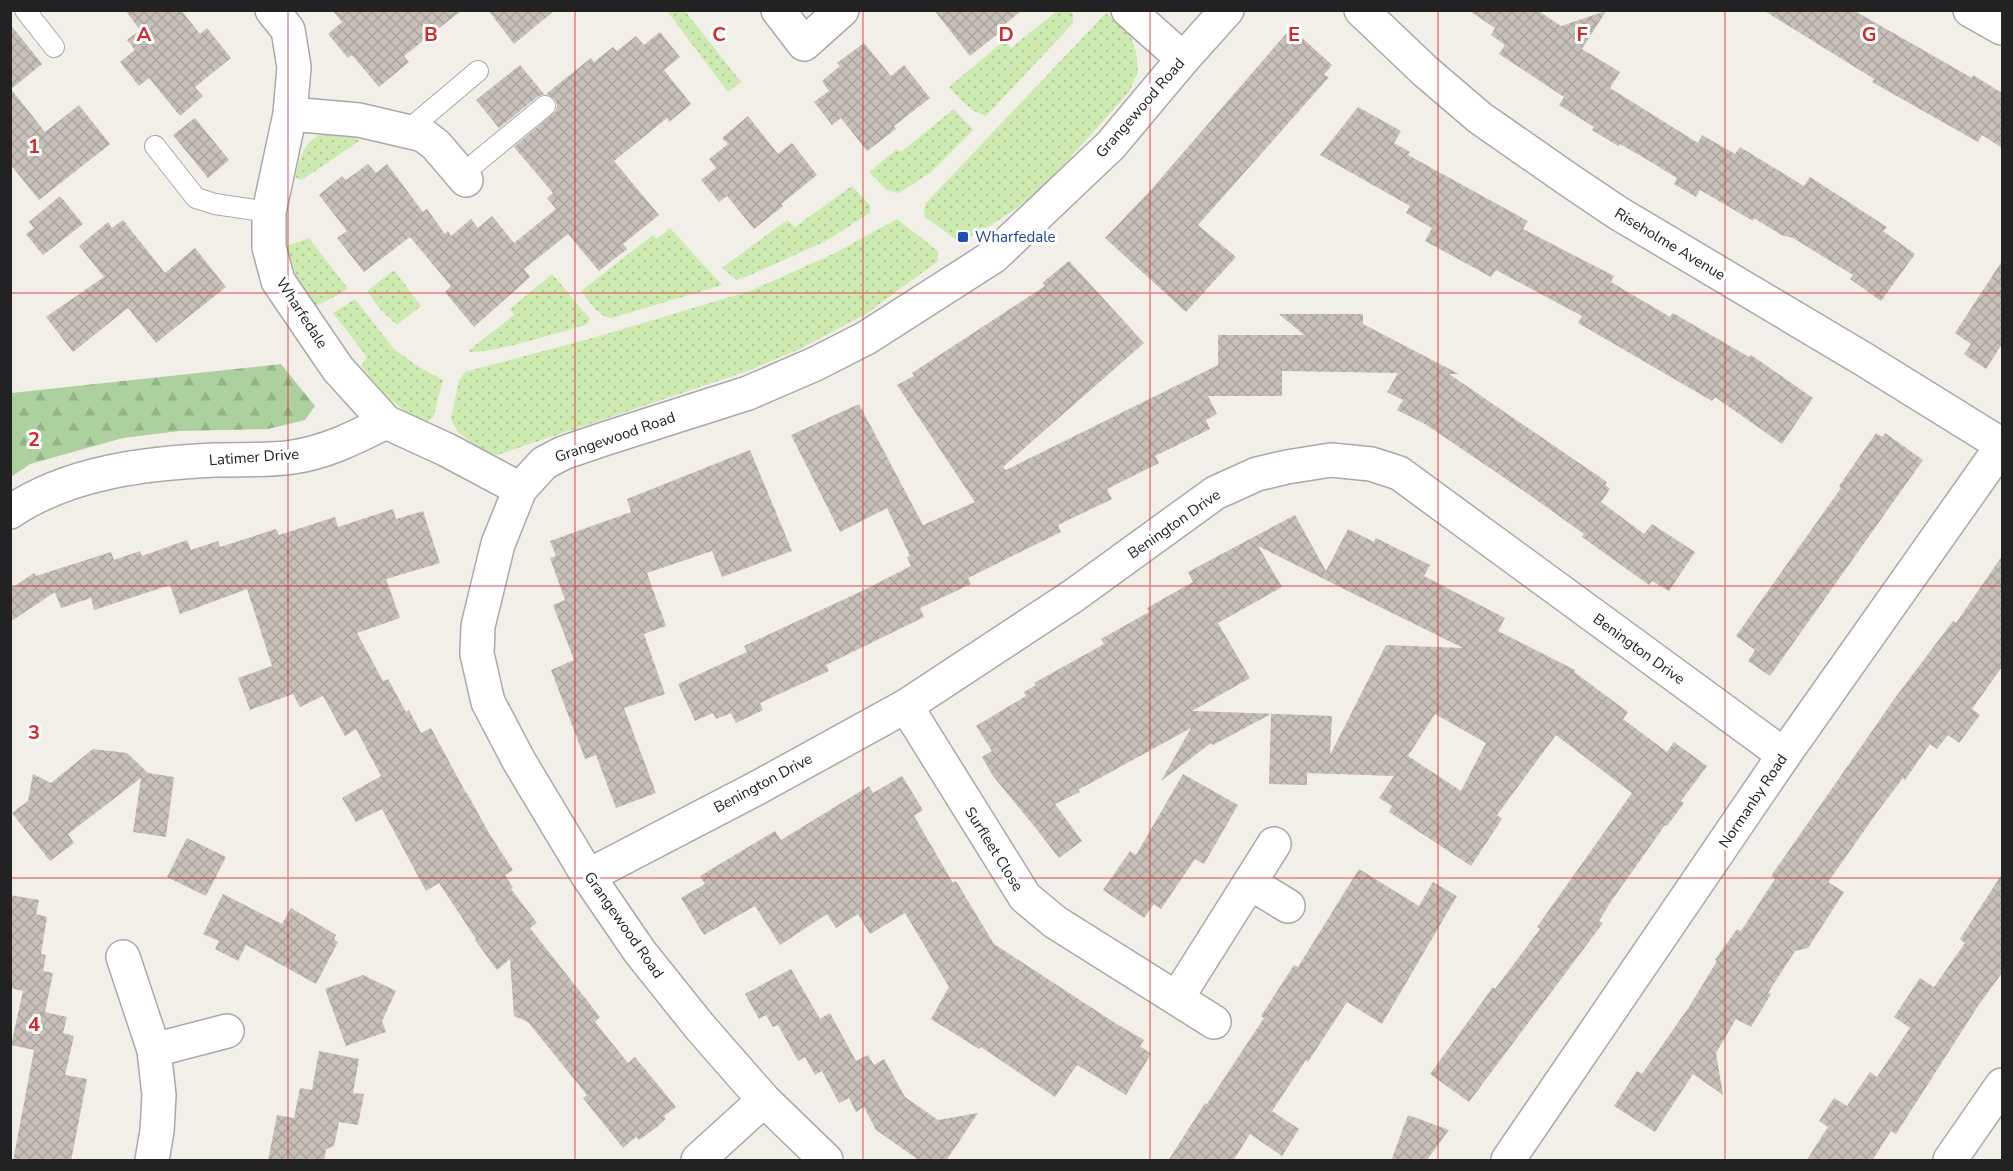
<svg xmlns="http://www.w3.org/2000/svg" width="2013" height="1171" font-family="'Nunito Sans',sans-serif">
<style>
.grass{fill:url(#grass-dots)}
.forest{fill:url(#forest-firs)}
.building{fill:url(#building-cross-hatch);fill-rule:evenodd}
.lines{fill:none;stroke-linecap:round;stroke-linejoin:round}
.service-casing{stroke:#a9a9a9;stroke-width:22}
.minor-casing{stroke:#a9a9a9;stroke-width:36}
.service{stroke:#fff;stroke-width:20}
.minor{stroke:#fff;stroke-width:33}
.grid{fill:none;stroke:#d62828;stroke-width:1.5;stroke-opacity:0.55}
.transit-dot{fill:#1a4fb4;stroke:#fff;stroke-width:2}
.labels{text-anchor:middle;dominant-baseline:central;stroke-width:6;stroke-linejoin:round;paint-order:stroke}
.street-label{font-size:15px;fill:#222;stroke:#fff}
.transit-label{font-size:15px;fill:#164399;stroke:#fff;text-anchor:start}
.grid-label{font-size:20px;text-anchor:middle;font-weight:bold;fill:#d62828;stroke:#fff;stroke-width:6;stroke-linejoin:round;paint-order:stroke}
</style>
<defs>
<pattern id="grass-dots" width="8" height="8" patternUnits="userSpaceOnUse" patternTransform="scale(1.5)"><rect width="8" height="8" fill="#cdebb0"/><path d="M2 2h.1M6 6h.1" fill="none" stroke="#b0c997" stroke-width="1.8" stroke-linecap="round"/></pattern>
<pattern id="forest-firs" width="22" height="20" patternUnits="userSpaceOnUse" patternTransform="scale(1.5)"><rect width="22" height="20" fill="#add19e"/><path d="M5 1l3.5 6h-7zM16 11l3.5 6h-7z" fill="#95b388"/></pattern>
<pattern id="building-cross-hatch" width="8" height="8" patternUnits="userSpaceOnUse" patternTransform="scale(1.5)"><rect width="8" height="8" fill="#c7bfb8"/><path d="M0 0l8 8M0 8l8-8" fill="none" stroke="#aba49e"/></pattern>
</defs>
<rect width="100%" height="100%" fill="#f2efe9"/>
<!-- grass -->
<g class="grass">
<path d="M1058,10L1070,11L1073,14V23L986,116C969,111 961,100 949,87L1005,40L1011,48Z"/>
<polygon points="667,11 685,11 741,82 728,92"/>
<polygon points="1106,13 1130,34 1136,52 1138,72 1129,92 1053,177 1016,209 977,234 958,241 924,216 925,204"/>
<polygon points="954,109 973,130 930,173 899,193 887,190 869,172 897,149 901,152"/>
<path d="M333,128L349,132L359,141L305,178L301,180L295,177C302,149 305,140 333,128Z"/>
<polygon points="852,186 870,205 870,213 824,242 748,276 737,280 722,268 787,220 795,227"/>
<polygon points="897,219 938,251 938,261 866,314 802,348 745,372 497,455 485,453 458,432 451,419 459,380 465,372 596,337 750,291 833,254"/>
<path d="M670,228L722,285L612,318C597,317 590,301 581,291L653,235L657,239Z"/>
<polygon points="309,238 348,289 315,307 295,274 286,246"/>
<polygon points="394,270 421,306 397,325 381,310 367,291"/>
<path d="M552,274L590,319L586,325C565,330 483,357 468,351L514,315L510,309Z"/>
<path d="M355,299L394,349L419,367L443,380L433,418L426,422C399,412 378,388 361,366L367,357L333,313Z"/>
</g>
<!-- forest -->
<polygon class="forest" points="281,364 315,406 305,420 268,429 179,431 123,438 30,464 11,477 11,393"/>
<!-- building -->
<g class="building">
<polygon points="125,10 181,10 200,34 207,28 231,58 195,87 203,96 180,116 149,78 139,86 120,62 135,50 127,40 140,30"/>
<polygon points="332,10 462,10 404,56 409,62 379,87 352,55 348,58 328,34 342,22"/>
<polygon points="488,10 555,10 514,44"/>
<polygon points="934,10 1022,10 997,31 999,33 970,56"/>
<polygon points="1468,10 1537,10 1561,26 1606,11 1582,49 1620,72 1610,88 1698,143 1702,135 1735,154 1740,147 1804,186 1810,177 1887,227 1883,231 1915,254 1881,301 1850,279 1853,275 1793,238 1781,235 1754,218 1753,221 1700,190 1696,197 1674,184 1677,178 1646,159 1620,144 1618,146 1592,130 1594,127 1559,105 1564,97 1499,54 1505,45 1491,35 1495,28"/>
<polygon points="1763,10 1853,10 1972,78 1973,75 2002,93 2002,148 1982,135 1978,142 1872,82 1874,79"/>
<polygon points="10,24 42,64 11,89 45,132 79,105 110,144 39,200 10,164"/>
<polygon points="1291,28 1332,65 1324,75 1329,77 1198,225 1236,257 1186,312 1105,238 1150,191"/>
<polygon points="660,32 680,57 664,70 691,104 669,122 667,118 614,161 659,215 623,244 627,249 599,271 568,234 524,269 530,277 474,327 445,292 451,286 410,237 364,272 337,238 347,231 319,195 342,176 346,180 368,164 376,173 387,164 423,212 427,209 445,234 448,231 451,236 471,219 478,228 492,216 514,243 556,209 547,198 553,193 514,147 556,111 557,105 555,99 546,94 591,58 594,62 613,47 617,51 636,36 644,45"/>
<polygon points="864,43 891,76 904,65 930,98 894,126 896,129 867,151 841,118 832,125 814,102 829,91 822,81 840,66 837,63"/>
<polygon points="520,65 544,94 537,97 499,128 476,100"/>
<polygon points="1358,107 1401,131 1394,143 1410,152 1408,155 1528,221 1523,229 1614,276 1611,282 1670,317 1673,313 1749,357 1751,355 1813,398 1782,444 1715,397 1712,401 1578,323 1582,316 1496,270 1491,277 1425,241 1432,228 1406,213 1410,206 1320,155"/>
<polygon points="748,116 778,154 792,143 817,175 781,204 783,206 754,229 727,196 719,202 701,180 716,168 709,159 728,144 722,138"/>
<polygon points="195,118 229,160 208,178 173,135"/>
<polygon points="60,196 83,224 43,255 26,234 34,228 29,222"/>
<polygon points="123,220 165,273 195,248 226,287 156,343 128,308 73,352 46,317 104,277 79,246 108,222 112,228"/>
<polygon points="1069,261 1144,343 1003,467 1006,470 1218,365 1218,335 1304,335 1279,314 1363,314 1363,324 1459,374 1449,374 1607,482 1605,485 1610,489 1601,502 1644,534 1652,524 1695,552 1669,591 1652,581 1649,585 1582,537 1584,534 1531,496 1425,424 1397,410 1403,400 1387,392 1398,373 1282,371 1282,396 1208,396 1217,414 1206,420 1210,429 1155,456 1159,463 1107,489 1112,499 1058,525 1061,532 968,578 971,584 920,608 924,617 826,665 829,671 760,703 763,710 736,723 731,713 716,719 713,713 695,721 678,684 747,652 744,646 862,591 911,566 907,557 910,556 887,508 840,532 791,435 859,404 923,525 975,502 897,385 914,376 912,373 1045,286 1042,283"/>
<polygon points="2002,261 2002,344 1986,369 1964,354 1971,344 1955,333"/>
<polygon points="1876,433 1882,437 1885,433 1923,460 1770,676 1748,661 1755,650 1736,636 1841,488 1839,486"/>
<polygon points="750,450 792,551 722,577 712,551 647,573 666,626 644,634 665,694 624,708 656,793 616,808 596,755 585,759 551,670 574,660 553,605 565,600 550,558 556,556 550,541 631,512 627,499"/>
<polygon points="393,509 396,519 423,511 440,563 386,579 400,618 357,633 383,681 388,679 406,712 409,710 421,733 431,728 466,793 467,793 490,835 513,870 505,875 513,888 511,889 537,923 530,928 600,1017 595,1022 628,1063 635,1057 676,1107 664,1116 666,1119 657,1127 639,1140 636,1137 623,1148 583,1098 587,1095 528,1022 514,1016 510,959 497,970 475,940 476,939 439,883 426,891 382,809 356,822 342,798 381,776 356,729 345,736 323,696 300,707 293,694 250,710 238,678 272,666 247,589 180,614 170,585 94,610 91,598 61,608 55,592 10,622 10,589 34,573 36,576 111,552 114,560 140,551 142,556 187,540 191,550 218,541 220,547 276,529 279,535 335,517 338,527"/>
<path d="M1295,515L1326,571L1348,529L1374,542L1376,538L1430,565L1424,576L1505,618L1498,631L1575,670L1574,672L1628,712L1623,719L1667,752L1674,742L1707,766L1681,801L1684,803L1667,826L1665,825L1610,903L1599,921L1603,923L1469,1102L1430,1074L1493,987L1495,989L1540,929L1537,927L1632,793L1556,735L1497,815L1502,819L1471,866L1389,812L1392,806L1379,798L1394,776L1307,773V785L1269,784L1271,714L1213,745L1211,743L1161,781L1191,728L1078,790L1080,792L1055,804L1082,841L1059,858L1034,826L993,776L982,757L992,751L976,726L1026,696L1024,692L1036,685L1034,683L1104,644L1101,639L1149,612L1147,608L1193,582L1188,572ZM1258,546L1376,605L1463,648L1386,645L1330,755L1332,716L1192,711L1250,678L1218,623L1282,587ZM1435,714L1486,743L1461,791L1408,756Z"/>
<polygon points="2002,556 2002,667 1972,709 1980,715 1959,743 1948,735 1937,749 1930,744 1905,780 1903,778 1878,811 1828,882 1844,892 1808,948 1795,951 1768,993 1771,994 1751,1027 1736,1019 1716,1053 1723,1095 1693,1074 1655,1132 1614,1106 1637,1071 1642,1074 1689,1007 1717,961 1715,960 1737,929 1741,931 1775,879 1771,876 1895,698 1953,621 1956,623"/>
<polygon points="93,749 127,753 148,773 174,777 166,837 133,832 141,778 68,834 74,843 50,861 12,813 28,801 33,774 51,783"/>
<polygon points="1183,774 1238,805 1204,864 1195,859 1161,909 1154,904 1144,918 1103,890 1130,851 1136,855"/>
<polygon points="902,776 923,810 914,816 953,883 956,881 994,944 1115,1023 1144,1040 1140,1046 1151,1054 1126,1095 1077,1065 1055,1097 981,1047 979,1049 931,1019 949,987 905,913 870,934 858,914 836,928 827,914 780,945 755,906 704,935 681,898 705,884 700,876 775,831 781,840 869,786 873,793"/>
<polygon points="187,838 226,857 206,896 167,877"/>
<polygon points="1359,869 1419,906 1433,882 1457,896 1382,1024 1347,1002 1308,1062 1306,1060 1272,1111 1299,1129 1282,1156 1250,1134 1233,1161 1168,1161 1205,1103 1207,1104 1264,1018 1261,1016 1294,965 1298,967"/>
<polygon points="2002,874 2002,973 1978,1006 1896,1134 1891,1131 1872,1161 1806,1161 1828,1127 1819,1121 1834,1098 1847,1106 1870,1072 1877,1077 1910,1028 1894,1017 1920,978 1934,987 1965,943 1960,939"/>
<polygon points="223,894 282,924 291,908 336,935 334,939 338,942 316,984 246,945 238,961 215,949 219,941 203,934"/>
<polygon points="10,895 39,900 36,914 47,917 41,954 46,955 43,971 53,973 45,1012 67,1017 63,1033 74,1036 65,1075 87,1079 71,1161 13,1161 34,1050 11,1045 23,991 10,988"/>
<polygon points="791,969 820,1019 830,1013 856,1061 868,1055 874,1065 884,1059 905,1097 938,1120 978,1113 946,1161 920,1161 876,1130 864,1107 856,1112 849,1098 839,1103 822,1071 815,1075 805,1057 798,1061 778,1025 773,1027 766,1015 759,1019 745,994"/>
<polygon points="363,975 396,991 382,1021 386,1032 346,1046 325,989"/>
<polygon points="319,1051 359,1059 353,1093 364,1094 358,1125 339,1122 334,1146 326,1149 324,1161 268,1161 277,1115 294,1118 300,1088 312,1090"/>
<polygon points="1408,1115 1449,1130 1426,1161 1391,1161"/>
</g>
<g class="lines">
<defs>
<g id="service">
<polyline points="25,10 54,47"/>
<polyline points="407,131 478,71"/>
<polyline points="155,146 196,198 215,204 269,212"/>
<polyline points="461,175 545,106"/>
</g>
<g id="minor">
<polyline points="272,10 288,30 294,67 290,114 269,212 269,247 278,281 338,369 386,422"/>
<polyline points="778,10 804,44 842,10"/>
<polyline points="1128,10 1183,59"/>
<polyline points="1361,10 1425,71 1480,118 1569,180 1618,213 1865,360 2002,445"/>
<polyline points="1970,10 2002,28"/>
<polyline points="290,114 359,120 423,135 436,145 466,180"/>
<path d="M10,512C69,472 147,463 216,460C241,459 268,461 293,457C327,452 356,437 386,422L447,450L520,489"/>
<polyline points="906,706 1025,897 1055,922 1214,1022"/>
<polyline points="588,876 757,788 906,706 1073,596 1215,493 1257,474 1287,467 1331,460 1371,464 1399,473 1784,755"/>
<polyline points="1250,883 1288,906"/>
<polyline points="123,957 154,1050 159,1095 157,1131 152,1160"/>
<polyline points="1177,998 1274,844"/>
<polyline points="154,1050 227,1031"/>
<polyline points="698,1160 764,1100"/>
<polyline points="826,1160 764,1100 700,1027 640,952 588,876 519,761 488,702 477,654 478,626 498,544 520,489 544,463 563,453 604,439 748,393 815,364 866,338 994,256 1111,145 1183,59 1227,10"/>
<polyline points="1508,1160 1784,755 2002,446"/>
<polyline points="1950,1160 2002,1085"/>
</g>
</defs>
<!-- service casing -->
<use href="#service" class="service-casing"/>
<!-- minor casing -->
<use href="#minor" class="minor-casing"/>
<!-- service -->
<use href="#service" class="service"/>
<!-- minor -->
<use href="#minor" class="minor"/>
</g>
<!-- grid -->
<path class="grid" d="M288,10V1160M575,10V1160M863,10V1160M1150,10V1160M1438,10V1160M1725,10V1160M10,293H2002M10,586H2002M10,878H2002"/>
<!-- markers -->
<rect class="transit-dot" x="957" y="231" width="12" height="12" rx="3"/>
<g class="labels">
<!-- street labels -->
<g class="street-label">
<text transform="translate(1140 108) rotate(-49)">Grangewood Road</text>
<text transform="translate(1670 244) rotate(31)">Riseholme Avenue</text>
<text transform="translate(302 313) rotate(57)">Wharfedale</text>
<text transform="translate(615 437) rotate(-19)">Grangewood Road</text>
<text transform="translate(254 457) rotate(-4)">Latimer Drive</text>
<text transform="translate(1174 524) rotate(-35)">Benington Drive</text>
<text transform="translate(1639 649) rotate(36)">Benington Drive</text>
<text transform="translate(763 783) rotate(-28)">Benington Drive</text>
<text transform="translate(1753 801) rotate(-56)">Normanby Road</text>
<text transform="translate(994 849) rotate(58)">Surfleet Close</text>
<text transform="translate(624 925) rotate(55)">Grangewood Road</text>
</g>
<!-- transit labels -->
<g class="transit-label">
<text x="975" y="237">Wharfedale</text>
</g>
</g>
<g class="grid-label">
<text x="144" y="41">A</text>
<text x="431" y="41">B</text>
<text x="719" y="41">C</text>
<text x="1006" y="41">D</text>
<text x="1294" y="41">E</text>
<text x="1582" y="41">F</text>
<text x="1869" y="41">G</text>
<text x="34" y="153">1</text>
<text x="34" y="446">2</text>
<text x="34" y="739">3</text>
<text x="34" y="1031">4</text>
</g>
<!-- border -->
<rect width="2013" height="1171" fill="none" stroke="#222222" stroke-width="24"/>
</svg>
